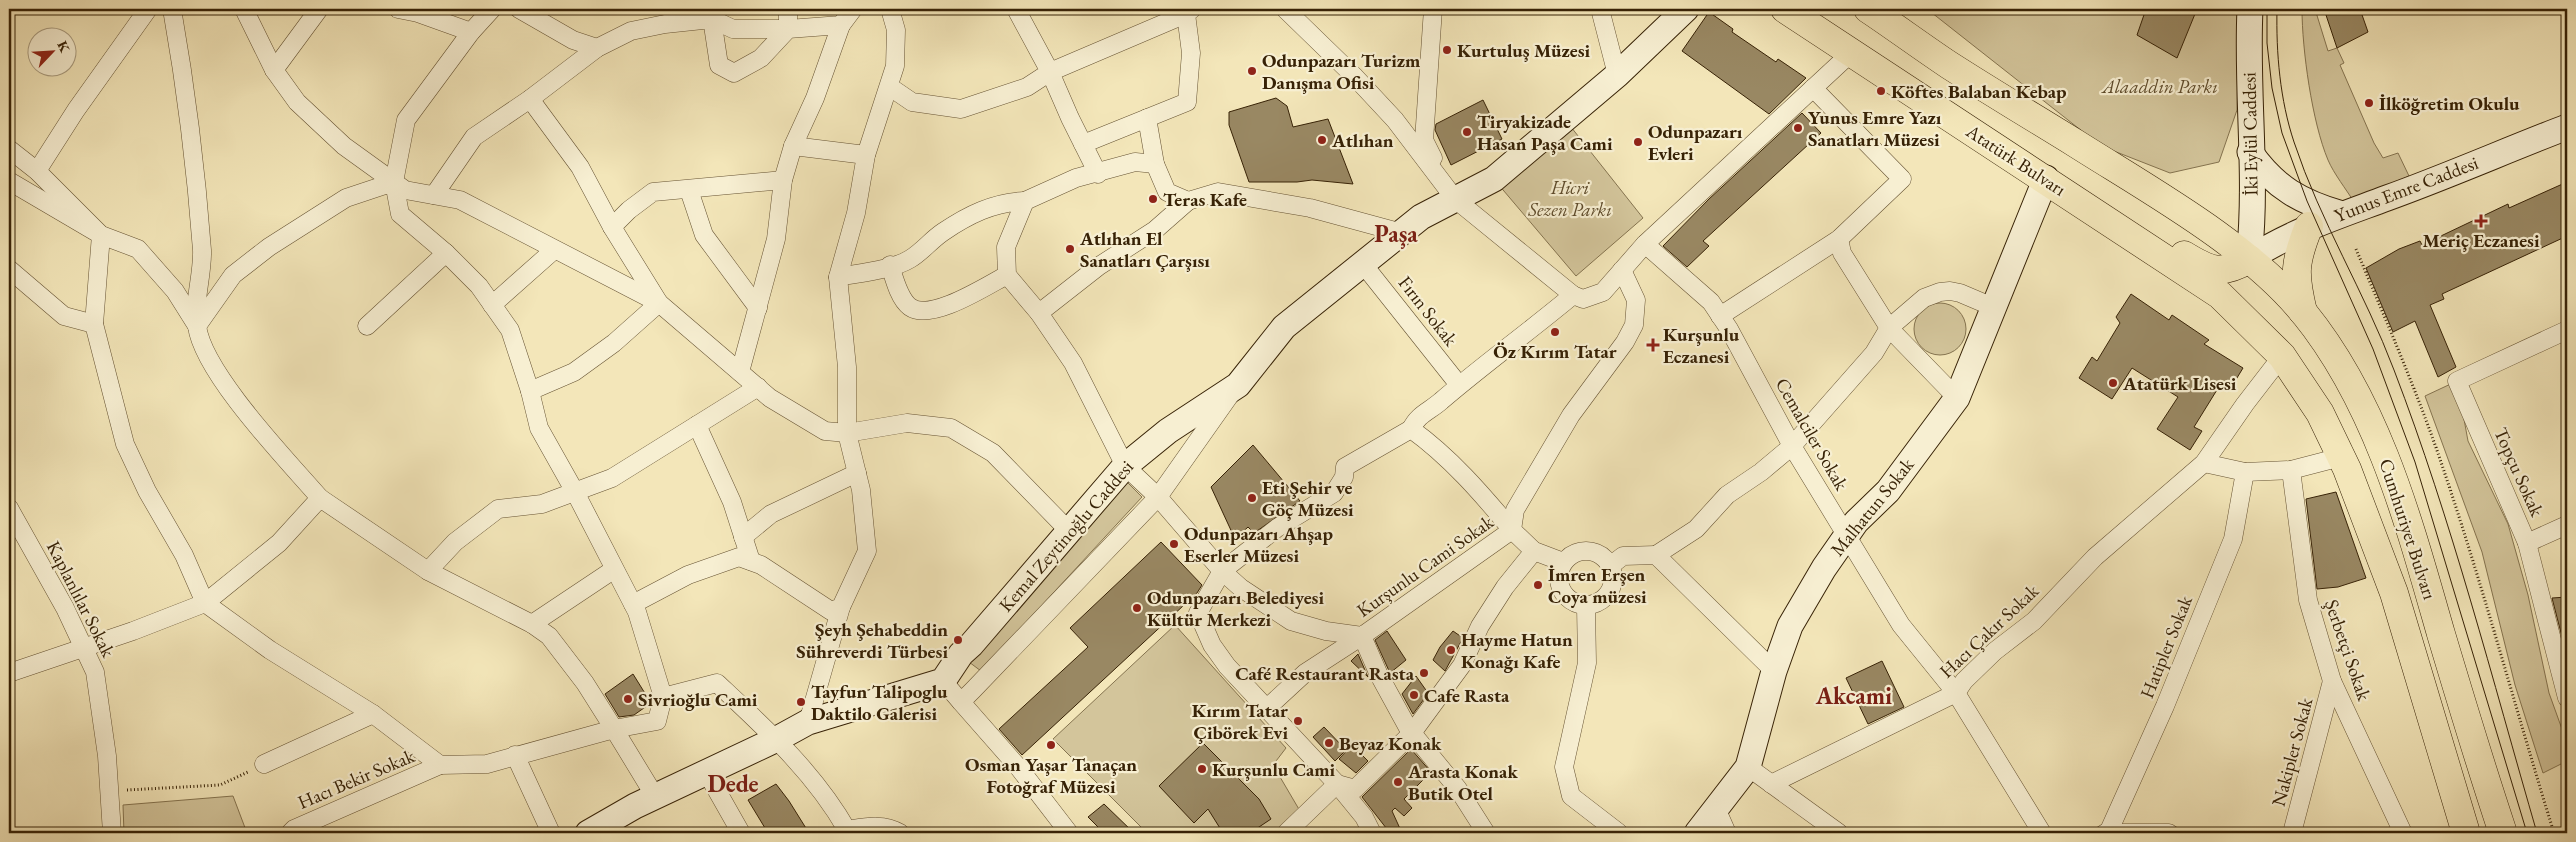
<svg xmlns="http://www.w3.org/2000/svg" width="2576" height="842" font-family="'EB Garamond',serif">
<style>
.green{fill:#d3c59b;stroke:#857450}
.building{fill:#998863;stroke:#372206}
.lines{fill:none;stroke-linecap:round;stroke-linejoin:round}
.street-casing{stroke:#665333;stroke-width:19}
.secondary-casing{stroke:#372206;stroke-width:27}
.primary-casing{stroke:#372206;stroke-width:29}
.path{stroke:#372206;stroke-width:3;stroke-dasharray:1 2.5;stroke-linecap:butt}
.street{stroke:#f7efd2;stroke-width:18}
.secondary{stroke:#f7efd2;stroke-width:25}
.primary{stroke:#f3e6b9;stroke-width:28}
.tram{stroke:#372206;stroke-width:1}
.poi-dot{fill:#8f2418;stroke:#f7efd2;stroke-width:2}
.labels{text-anchor:middle;dominant-baseline:central;stroke-width:4.5;stroke-linejoin:round;paint-order:stroke}
.poi-label{font-size:19px;font-weight:bold;fill:#372206;stroke:#f7efd2;text-anchor:start}
.park-label{font-size:19px;font-style:italic;fill:#5e4b2b;stroke:#f7efd2}
.street-label{font-size:19px;fill:#372206;stroke:#f7efd2}
.district-label{font-size:24px;font-weight:bold;fill:#7a1f14;stroke:#f7efd2}
</style>
<rect width="100%" height="100%" fill="#f3e6b9"/>
<filter id="stains"><feTurbulence type="fractalNoise" baseFrequency=".004" numOctaves="4"/><feColorMatrix values="0 0 0 0 .2 0 0 0 0 .09 0 0 0 0 .02 0 0 0 .5 -.17"/></filter>
<radialGradient id="worn" r=".72"><stop offset=".6" stop-color="#630" stop-opacity="0"/><stop offset="1" stop-color="#630" stop-opacity=".3"/></radialGradient>
<!-- green -->
<g class="green">
<polygon points="1927,9 2239,9 2237,110 2219,162 2170,173 2101,146"/>
<path d="M2302,9H2315L2328,51L2337,48L2344,63L2340,65L2374,143L2383,158L2398,153L2409,176L2354,202C2346,189 2334,174 2328,160C2312,122 2302,49 2302,9Z"/>
<polygon points="1571,127 1643,218 1576,276 1498,184"/>
<circle cx="1940" cy="329" r="26"/>
<polygon points="2457,381 2468,441 2508,524 2528,595 2549,693 2567,743 2567,761 2543,773 2515,685 2482,552 2425,396"/>
<polygon points="1121,476 1142,497 981,671 961,656"/>
<polygon points="1175,625 1286,748 1273,765 1300,811 1275,833 1147,833 1053,739"/>
<polygon points="233,796 247,833 124,833 123,805"/>
</g>
<!-- building -->
<g class="building">
<polygon points="2146,9 2197,9 2177,58 2137,35"/>
<polygon points="2324,9 2360,9 2368,32 2337,48"/>
<polygon points="1709,12 1733,29 1732,32 1776,62 1778,59 1806,78 1769,114 1682,51"/>
<polygon points="1276,98 1287,106 1293,127 1328,119 1353,184 1312,180 1297,182 1249,182 1229,125 1229,112"/>
<polygon points="1483,100 1502,139 1451,165 1435,130 1436,124"/>
<polygon points="1802,113 1821,133 1703,241 1709,246 1687,267 1663,246 1709,199"/>
<polygon points="2567,182 2567,236 2442,294 2444,299 2430,305 2456,367 2438,377 2415,321 2393,332 2366,268 2399,249 2420,241 2422,245 2508,204 2509,208"/>
<polygon points="2131,294 2169,320 2172,315 2209,340 2204,344 2243,368 2229,391 2220,385 2194,427 2202,431 2190,450 2157,429 2178,397 2132,368 2112,399 2079,378 2092,357 2097,361 2120,323 2116,317"/>
<polygon points="1253,445 1300,501 1254,533 1248,527 1235,539 1211,487"/>
<polygon points="2336,492 2366,578 2338,587 2317,589 2306,499"/>
<polygon points="1161,542 1202,585 1197,593 1022,755 999,729 1088,647 1070,628"/>
<polygon points="2567,597 2567,656 2552,598"/>
<polygon points="1387,631 1406,660 1390,673 1375,640"/>
<polygon points="1453,631 1463,638 1445,671 1433,660 1440,647"/>
<polygon points="1358,654 1368,677 1351,661"/>
<polygon points="1882,661 1904,707 1868,724 1846,678"/>
<polygon points="633,674 651,703 634,715 619,717 605,694"/>
<polygon points="1416,676 1428,693 1422,696 1424,699 1413,714 1402,694"/>
<polygon points="1324,727 1346,750 1335,761 1313,737"/>
<polygon points="1203,743 1259,799 1271,819 1250,833 1223,833 1208,809 1194,823 1159,786"/>
<polygon points="1352,745 1368,761 1356,773 1339,759"/>
<polygon points="1411,749 1431,772 1404,799 1412,808 1404,816 1395,808 1392,811 1402,833 1390,833 1362,797"/>
<polygon points="776,784 789,801 809,833 768,833 748,800"/>
<polygon points="1104,804 1134,833 1104,833 1088,817"/>
</g>
<g class="lines">
<defs>
<g id="street">
<path d="M172,9C186,88 196,169 202,250C203,274 193,303 197,326C203,373 287,460 320,498"/>
<polyline points="244,9 274,70 297,102 344,146 405,190 460,200 659,303 770,398 825,431 847,433 907,423 951,428 993,453 1069,531"/>
<polyline points="398,9 418,13 471,32"/>
<polyline points="519,9 573,40 597,48"/>
<polyline points="1285,9 1354,76 1395,120 1455,199 1573,295 1583,299 1603,292 1645,244 1851,53"/>
<polyline points="1433,9 1424,140 1433,158"/>
<polyline points="1600,9 1617,75"/>
<polyline points="712,19 733,29 788,29 788,9"/>
<polyline points="274,70 319,9"/>
<polyline points="890,87 912,102 961,109 1027,87 1050,72 1016,9"/>
<polyline points="1147,118 1155,164"/>
<polyline points="1083,144 1187,102 1191,53 1186,14 1192,9"/>
<polyline points="793,146 866,155"/>
<polyline points="9,149 37,171 101,235 138,249 175,291 197,326 233,275 269,247 346,198 394,182 400,214 446,253 479,286 510,330 530,391 539,428 575,492 637,612 663,697 657,721 614,729 585,683 549,636 532,624 428,571 320,498 279,543 205,603 133,631 9,673"/>
<polyline points="37,171 76,110 148,9"/>
<polyline points="1098,174 1070,118 1050,72 1186,14"/>
<polyline points="9,181 101,235 94,324 125,444 147,491 184,555 205,603 270,650 373,714 440,765 487,764 614,729 656,798"/>
<polyline points="394,182 406,120 471,32 492,9"/>
<polyline points="689,190 704,235 758,308"/>
<polyline points="434,195 474,137 530,99 597,48 631,31 665,24 712,19 719,65 734,73 761,58 788,29 841,25 853,9"/>
<polyline points="1025,201 1076,178 1135,162 1155,164 1167,192 1188,201 1218,192 1310,208 1402,233"/>
<polyline points="612,227 629,210 653,192 783,180"/>
<polyline points="1839,239 1842,253 1889,328 1957,398"/>
<polyline points="1645,244 1711,302 1729,329 1792,446 1901,625 1956,693 2042,833"/>
<polyline points="1363,264 1459,385"/>
<path d="M890,265C894,278 899,299 910,307C931,322 986,286 1007,275"/>
<polyline points="9,269 64,316 94,324"/>
<path d="M838,277C859,273 892,270 910,259C922,252 931,240 943,232C968,215 994,202 1025,201L1006,247L1007,275L1039,313L1073,363L1125,466L1158,497L1222,571L1241,588L1291,621L1326,631L1362,636L1512,530C1481,493 1450,457 1411,429L1345,467L1344,477L1334,493L1277,528L1222,571L1198,613L1212,645L1227,666L1337,784L1364,817L1372,833"/>
<polyline points="492,305 554,250"/>
<polyline points="1039,313 1099,266 1155,230 1188,201"/>
<polyline points="1720,316 1839,239 1902,179 1813,88"/>
<polyline points="367,326 446,253"/>
<polyline points="2567,330 2457,381 2527,543 2567,698"/>
<polyline points="740,372 776,239 783,180 793,146 815,98 841,25"/>
<polyline points="530,391 574,372 614,343 659,303 612,227 580,167 530,99"/>
<polyline points="697,425 732,502 751,561"/>
<path d="M1411,429C1418,414 1430,411 1441,401C1484,364 1530,331 1573,295"/>
<polyline points="2204,463 2245,472 2291,470 2341,457"/>
<polyline points="2291,470 2308,600 2332,681 2403,833"/>
<polyline points="9,508 65,608 95,672 107,756 112,833"/>
<polyline points="743,537 771,514 857,473"/>
<polyline points="2527,543 2567,525"/>
<circle cx="1586" cy="578" r="27"/>
<polyline points="1656,555 1696,529 1727,495 1761,472 1792,446 1874,353 1889,328 1924,298 1940,292 1950,291 1960,293 1993,307"/>
<polyline points="1563,562 1534,551 1512,530 1515,510 1571,415 1625,342 1634,325 1636,300 1622,270"/>
<polyline points="1610,566 1623,556 1656,555 1774,671"/>
<polyline points="428,571 455,542 498,509 542,504 612,478 758,387"/>
<polyline points="633,604 688,575 739,557 761,565 831,611 841,607 867,551 861,490 847,433 847,367 838,277 856,213 866,155 895,66 896,30 890,9"/>
<polyline points="1586,606 1587,663 1564,767 1571,796 1619,833"/>
<polyline points="532,624 613,570"/>
<polyline points="943,681 961,702 973,690 1158,497 1230,395"/>
<path d="M663,697L717,683C765,728 814,772 847,830L844,833"/>
<polyline points="961,702 1019,768 1069,833"/>
<polyline points="1266,709 1305,673 1362,636 1379,675 1408,728 1458,789 1486,833"/>
<polyline points="808,722 841,607"/>
<polyline points="515,755 551,833"/>
<polyline points="264,764 373,714"/>
<polyline points="1748,767 1839,833"/>
<polyline points="707,773 741,833"/>
<polyline points="1771,784 1956,693 1964,681 1995,651 2034,621 2095,557 2204,463 2245,404 2282,356"/>
<polyline points="1716,808 1727,833"/>
<path d="M847,830C866,827 883,823 900,833"/>
<polyline points="290,833 294,829 440,765"/>
<polyline points="1286,833 1337,784 1355,789 1412,733 1462,665 1480,626 1505,587 1534,551"/>
<polyline points="2105,833 2169,833"/>
<polyline points="2108,833 2165,706 2233,539 2245,472"/>
<polyline points="2292,833 2332,681"/>
</g>
<g id="secondary">
<path d="M2250,152C2275,188 2301,202 2342,214"/>
<path d="M2249,259C2292,231 2339,216 2387,198C2448,176 2507,150 2567,127"/>
<path d="M2249,259C2258,176 2246,92 2250,9"/>
<polyline points="588,833 635,806 777,739 808,722 943,681 961,654 971,645 1125,466 1168,431 1238,385 1284,327 1421,217 1494,179 1617,75 1686,9"/>
<polyline points="1697,833 1748,767 1774,671 1790,626 1824,568 1856,522 1888,491 1957,398 2046,178"/>
</g>
<g id="primary">
<polyline points="1785,9 2220,295 2282,356 2320,413 2347,469 2394,593 2466,833"/>
<path d="M1868,9C1895,27 1922,47 1949,65C1991,92 2033,117 2075,143C2149,190 2249,245 2304,313C2378,404 2409,523 2441,634C2461,701 2481,767 2503,833"/>
<path d="M2184,255C2210,271 2221,276 2249,259"/>
<path d="M2303,312C2294,274 2294,263 2309,226"/>
</g>
</defs>
<!-- street casing -->
<use href="#street" class="street-casing"/>
<!-- secondary casing -->
<use href="#secondary" class="secondary-casing"/>
<!-- primary casing -->
<use href="#primary" class="primary-casing"/>
<!-- path -->
<g class="path">
<path d="M2356,249C2387,323 2420,398 2445,474C2485,593 2517,714 2554,833"/>
<polyline points="127,790 220,785 248,772"/>
</g>
<!-- street -->
<use href="#street" class="street"/>
<!-- secondary -->
<use href="#secondary" class="secondary"/>
<!-- primary -->
<use href="#primary" class="primary"/>
<!-- tram -->
<g class="tram">
<polyline points="2267,9 2267,43 2272,88 2282,133 2307,201 2373,349 2415,462 2527,833"/>
<path d="M2277,9C2276,53 2280,100 2294,142C2320,221 2365,293 2394,370C2452,521 2492,678 2537,833"/>
</g>
</g>
<!-- markers -->
<g class="poi-dot">
<circle cx="1447" cy="50" r="5"/>
<circle cx="1252" cy="71" r="5"/>
<circle cx="1881" cy="91" r="5"/>
<circle cx="2369" cy="103" r="5"/>
<circle cx="1798" cy="128" r="5"/>
<circle cx="1467" cy="132" r="5"/>
<circle cx="1322" cy="140" r="5"/>
<circle cx="1638" cy="142" r="5"/>
<circle cx="1153" cy="199" r="5"/>
<path d="M2478.5 213.5h5v5h5v5h-5v5h-5v-5h-5v-5h5z"/>
<circle cx="1070" cy="249" r="5"/>
<circle cx="1555" cy="332" r="5"/>
<path d="M1650.5 337.5h5v5h5v5h-5v5h-5v-5h-5v-5h5z"/>
<circle cx="2113" cy="383" r="5"/>
<circle cx="1252" cy="498" r="5"/>
<circle cx="1174" cy="544" r="5"/>
<circle cx="1538" cy="585" r="5"/>
<circle cx="1137" cy="608" r="5"/>
<circle cx="958" cy="640" r="5"/>
<circle cx="1451" cy="650" r="5"/>
<circle cx="1424" cy="673" r="5"/>
<circle cx="1414" cy="695" r="5"/>
<circle cx="628" cy="699" r="5"/>
<circle cx="801" cy="702" r="5"/>
<circle cx="1298" cy="721" r="5"/>
<circle cx="1329" cy="743" r="5"/>
<circle cx="1051" cy="745" r="5"/>
<circle cx="1202" cy="769" r="5"/>
<circle cx="1398" cy="782" r="5"/>
</g>
<g class="labels">
<!-- poi labels -->
<g class="poi-label">
<text x="1457" y="50">Kurtuluş Müzesi</text>
<text x="1262" y="60">Odunpazarı Turizm<tspan x="1262" dy="22">Danışma Ofisi</tspan></text>
<text x="1891" y="91">Köftes Balaban Kebap</text>
<text x="2379" y="103">İlköğretim Okulu</text>
<text x="1808" y="117">Yunus Emre Yazı<tspan x="1808" dy="22">Sanatları Müzesi</tspan></text>
<text x="1477" y="121">Tiryakizade<tspan x="1477" dy="22">Hasan Paşa Cami</tspan></text>
<text x="1648" y="131">Odunpazarı<tspan x="1648" dy="22">Evleri</tspan></text>
<text x="1332" y="140">Atlıhan</text>
<text x="1163" y="199">Teras Kafe</text>
<text x="1080" y="238">Atlıhan El<tspan x="1080" dy="22">Sanatları Çarşısı</tspan></text>
<text x="2481" y="240" text-anchor="middle">Meriç Eczanesi</text>
<text x="1663" y="334">Kurşunlu<tspan x="1663" dy="22">Eczanesi</tspan></text>
<text x="1555" y="351" text-anchor="middle">Öz Kırım Tatar</text>
<text x="2123" y="383">Atatürk Lisesi</text>
<text x="1262" y="487">Eti Şehir ve<tspan x="1262" dy="22">Göç Müzesi</tspan></text>
<text x="1184" y="533">Odunpazarı Ahşap<tspan x="1184" dy="22">Eserler Müzesi</tspan></text>
<text x="1548" y="574">İmren Erşen<tspan x="1548" dy="22">Coya müzesi</tspan></text>
<text x="1147" y="597">Odunpazarı Belediyesi<tspan x="1147" dy="22">Kültür Merkezi</tspan></text>
<text x="948" y="629" text-anchor="end">Şeyh Şehabeddin<tspan x="948" dy="22">Sühreverdi Türbesi</tspan></text>
<text x="1461" y="639">Hayme Hatun<tspan x="1461" dy="22">Konağı Kafe</tspan></text>
<text x="1414" y="673" text-anchor="end">Café Restaurant Rasta</text>
<text x="811" y="691">Tayfun Talipoglu<tspan x="811" dy="22">Daktilo Galerisi</tspan></text>
<text x="1424" y="695">Cafe Rasta</text>
<text x="638" y="699">Sivrioğlu Cami</text>
<text x="1288" y="710" text-anchor="end">Kırım Tatar<tspan x="1288" dy="22">Çibörek Evi</tspan></text>
<text x="1339" y="743">Beyaz Konak</text>
<text x="1051" y="764" text-anchor="middle">Osman Yaşar Tanaçan<tspan x="1051" dy="22">Fotoğraf Müzesi</tspan></text>
<text x="1212" y="769">Kurşunlu Cami</text>
<text x="1408" y="771">Arasta Konak<tspan x="1408" dy="22">Butik Otel</tspan></text>
</g>
<!-- park labels -->
<g class="park-label">
<text x="2160" y="86">Alaaddin Parkı</text>
<text x="1570" y="187">Hicri<tspan x="1570" dy="22">Sezen Parkı</tspan></text>
</g>
<!-- street labels -->
<g class="street-label">
<text transform="translate(2250 134) rotate(-91)">İki Eylül Caddesi</text>
<text transform="translate(2016 160) rotate(33)">Atatürk Bulvarı</text>
<text transform="translate(2406 189) rotate(-21)">Yunus Emre Caddesi</text>
<text transform="translate(1428 311) rotate(52)">Fırın Sokak</text>
<text transform="translate(1812 434) rotate(60)">Cemalciler Sokak</text>
<text transform="translate(2519 472) rotate(66)">Topçu Sokak</text>
<text transform="translate(1872 507) rotate(-51)">Malhatun Sokak</text>
<text transform="translate(2408 529) rotate(72)">Cumhuriyet Bulvarı</text>
<text transform="translate(1066 536) rotate(-49)">Kemal Zeytinoğlu Caddesi</text>
<text transform="translate(1425 566) rotate(-35)">Kurşunlu Cami Sokak</text>
<text transform="translate(81 599) rotate(63)">Kaplanlılar Sokak</text>
<text transform="translate(1989 631) rotate(-43)">Hacı Çakır Sokak</text>
<text transform="translate(2166 647) rotate(-68)">Hatipler Sokak</text>
<text transform="translate(2348 650) rotate(71)">Şerbetçi Sokak</text>
<text transform="translate(2292 752) rotate(-75)">Nakipler Sokak</text>
<text transform="translate(356 779) rotate(-23)">Hacı Bekir Sokak</text>
</g>
<!-- district labels -->
<g class="district-label">
<text x="1396" y="233">Paşa</text>
<text x="1854" y="695">Akcami</text>
<text x="733" y="783">Dede</text>
</g>
</g>
<!-- margin -->
<rect width="2576" height="842" fill="none" stroke="#f3e6b9" stroke-width="30"/>
<rect x="10" y="10" width="2556" height="822" fill="none" stroke="#372206" stroke-width="2.5"/>
<rect x="15" y="15" width="2546" height="812" fill="none" stroke="#372206"/>
<!-- north arrow -->
<g transform="translate(52 52) rotate(65)"><circle r="24" fill="#f7efd2" stroke="#aa9d80"/>
<path d="M0-4L9 19L0 12L-9 19Z" fill="#8f2418"/>
<text y="-8" font-size="14" font-weight="bold" text-anchor="middle" fill="#372206">K</text>
</g>
<rect width="100%" height="100%" filter="url(#stains)"/>
<rect width="100%" height="100%" fill="url(#worn)"/>
</svg>
